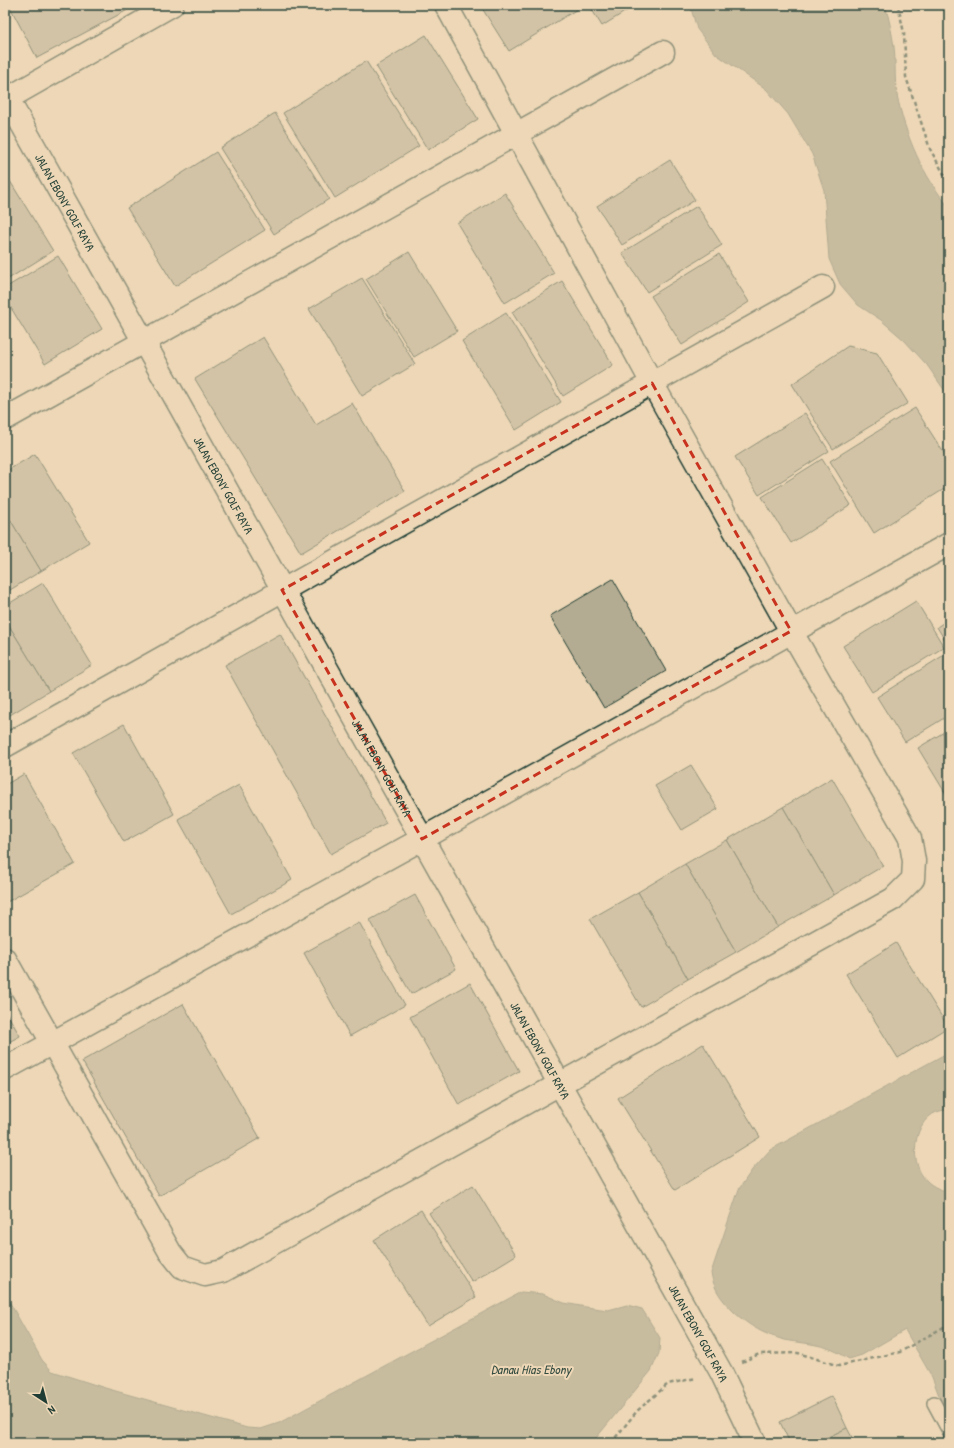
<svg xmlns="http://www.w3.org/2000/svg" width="954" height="1448" font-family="'Patrick Hand',sans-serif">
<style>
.water{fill:#9b9b83;stroke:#697563}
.building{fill:#b4ac92;stroke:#1f3d34}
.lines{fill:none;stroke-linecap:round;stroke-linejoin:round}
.lane-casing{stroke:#1f3d34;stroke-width:16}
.street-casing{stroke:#1f3d34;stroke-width:25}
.path{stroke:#1f3d34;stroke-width:2.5;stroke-dasharray:4 3;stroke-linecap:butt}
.lane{stroke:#edd7b6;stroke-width:13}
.street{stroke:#edd7b6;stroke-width:22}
.marked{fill:none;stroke:#c8321e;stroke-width:3;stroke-dasharray:8 5;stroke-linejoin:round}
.labels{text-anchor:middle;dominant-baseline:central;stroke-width:4;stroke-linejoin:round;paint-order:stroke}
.street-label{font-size:12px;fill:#1f3d34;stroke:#edd7b6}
.water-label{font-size:13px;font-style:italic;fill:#324b40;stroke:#edd7b6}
</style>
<rect width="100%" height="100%" fill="#edd7b6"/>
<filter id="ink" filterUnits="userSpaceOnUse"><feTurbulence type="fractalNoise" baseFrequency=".025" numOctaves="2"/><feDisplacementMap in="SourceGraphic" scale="8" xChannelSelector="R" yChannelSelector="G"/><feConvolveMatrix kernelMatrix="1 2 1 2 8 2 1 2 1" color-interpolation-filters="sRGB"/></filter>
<g filter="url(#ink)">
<!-- water -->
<g class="water">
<path d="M690,5H885C889,18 892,33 894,47C896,63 894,79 897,95C905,135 923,176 949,207V397L927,365L904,340L881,320L858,305L840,284L829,259L824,190L812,154L788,114L766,89L716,54L697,29Z"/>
<path d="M949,1052V1110C915,1108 905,1161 927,1181C933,1187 941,1190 949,1192V1415L943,1406L932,1377L905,1330L862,1355L849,1359C825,1343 812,1345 785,1340C765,1335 749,1326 734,1312C722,1300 714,1290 711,1273L739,1189L752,1170L770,1150Z"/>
<polygon points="521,1292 543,1294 564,1303 586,1307 608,1310 627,1305 642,1309 660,1338 659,1353 651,1371 592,1443 5,1443 5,1294 42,1360 52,1371 105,1388 247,1428 261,1429 279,1423"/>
</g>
<!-- building -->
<g class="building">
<polygon points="9,5 137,5 37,58"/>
<polygon points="480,5 577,5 579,8 509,51"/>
<polygon points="589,5 636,5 602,26"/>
<polygon points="426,35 478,119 428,150 376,66"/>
<polygon points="366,61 419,146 335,198 283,113"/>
<polygon points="275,113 329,199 274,234 220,148"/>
<polygon points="216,152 265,230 175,286 127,208"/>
<polygon points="670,160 695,200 622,245 597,206"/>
<polygon points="5,173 53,251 5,281"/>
<polygon points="505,193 554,273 505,303 457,223"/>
<polygon points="697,206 722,245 647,292 622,253"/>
<polygon points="409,252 457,331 414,357 366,279"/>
<polygon points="719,254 749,302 682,345 651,296"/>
<polygon points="58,256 102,329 45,364 5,298 5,288"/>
<polygon points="362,278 415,364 362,396 309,309"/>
<polygon points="562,281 613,365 563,396 512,312"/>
<polygon points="506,313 561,402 516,430 462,341"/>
<polygon points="263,337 316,425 352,403 405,491 301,553 195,379"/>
<polygon points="848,346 877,353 908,403 833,449 792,384"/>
<polygon points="915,408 949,461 949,486 874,533 830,461"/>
<polygon points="805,413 829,451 759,495 735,457"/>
<polygon points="35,454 89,542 41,571 5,511 5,472"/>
<polygon points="822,459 851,505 791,543 762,497"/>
<polygon points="5,511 41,571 5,593"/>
<polygon points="613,579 666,671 604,708 550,616"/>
<polygon points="43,583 92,665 49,691 5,619 5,606"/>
<polygon points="916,601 944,647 872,692 843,646"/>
<polygon points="5,619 49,691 5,718"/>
<polygon points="949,619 949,647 937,627"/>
<polygon points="280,634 386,823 331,854 225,665"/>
<polygon points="949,652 949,715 905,742 877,697"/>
<polygon points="124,724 174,814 124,842 73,753"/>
<polygon points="949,729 949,799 918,748"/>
<polygon points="691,765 718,809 682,830 655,786"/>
<polygon points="24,774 75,864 5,903 5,785"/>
<polygon points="832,778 883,866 834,895 783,807"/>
<polygon points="239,785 292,880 231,914 178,819"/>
<polygon points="783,807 834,895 778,927 727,840"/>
<polygon points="727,840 778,927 736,952 685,864"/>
<polygon points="685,864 736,952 688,979 638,892"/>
<polygon points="638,892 688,979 641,1007 590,919"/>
<polygon points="415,895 456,969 411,994 370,920"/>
<polygon points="359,922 405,1005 350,1036 304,953"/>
<polygon points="896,943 948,1027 898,1058 846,974"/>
<polygon points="470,983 519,1071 459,1105 410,1017"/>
<polygon points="183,1004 260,1138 159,1196 82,1061"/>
<polygon points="5,1010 20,1036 5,1044"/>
<polygon points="703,1044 760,1137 675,1190 618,1098"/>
<polygon points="473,1185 516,1255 472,1282 429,1213"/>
<polygon points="421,1210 476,1297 428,1326 374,1240"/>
<polygon points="832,1396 847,1428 816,1443 790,1443 780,1422"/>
<polygon points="847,1428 855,1443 816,1443"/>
</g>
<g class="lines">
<defs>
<polyline id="lane" points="934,1403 949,1431"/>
<g id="street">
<path id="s1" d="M5,94L721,1372L755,1443"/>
<polyline points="5,100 172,5"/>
<polyline points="5,419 663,52"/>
<polyline points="5,746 823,287"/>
<polyline points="5,959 170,1252 182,1267 205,1275 223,1271 893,899 913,879 914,861 910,838 791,631 652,383 446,5"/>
<polyline points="5,1069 422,839 949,544"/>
</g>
</defs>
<!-- lane casing -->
<use href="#lane" class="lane-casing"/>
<!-- street casing -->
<use href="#street" class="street-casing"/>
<!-- path -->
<g class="path">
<polyline points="898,5 904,33 906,77 930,149 949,183"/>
<polyline points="742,1362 759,1354 798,1353 839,1366 900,1352 949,1324"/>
<polyline points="611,1443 637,1411 668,1384 696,1378"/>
</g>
<!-- lane -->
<use href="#lane" class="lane"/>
<!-- street -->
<use href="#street" class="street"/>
</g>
</g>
<!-- marked area -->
<path d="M0 0H954V1448H0ZM652,383L791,631L422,839L282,590Z" fill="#edd7b6" fill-opacity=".55" fill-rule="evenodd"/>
<path class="marked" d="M652,383L791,631L422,839L282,590Z"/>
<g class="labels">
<!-- street labels -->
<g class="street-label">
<text stroke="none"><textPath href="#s1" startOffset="124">JALAN EBONY GOLF RAYA</textPath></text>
<text stroke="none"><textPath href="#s1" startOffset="448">JALAN EBONY GOLF RAYA</textPath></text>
<text stroke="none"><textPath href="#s1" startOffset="772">JALAN EBONY GOLF RAYA</textPath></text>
<text stroke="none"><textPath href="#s1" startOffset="1096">JALAN EBONY GOLF RAYA</textPath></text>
<text stroke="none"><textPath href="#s1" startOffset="1420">JALAN EBONY GOLF RAYA</textPath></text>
</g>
<!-- water labels -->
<g class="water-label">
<text x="531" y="1369">Danau Hias Ebony</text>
</g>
</g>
<!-- margin -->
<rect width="954" height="1448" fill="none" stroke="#edd7b6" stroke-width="20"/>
<rect x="10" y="10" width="934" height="1428" fill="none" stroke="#1f3d34" stroke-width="1.5" filter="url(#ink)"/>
<!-- north arrow -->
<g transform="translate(46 1402) rotate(144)" stroke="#edd7b6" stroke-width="3" paint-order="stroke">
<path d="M0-3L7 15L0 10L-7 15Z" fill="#1f3d34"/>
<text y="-6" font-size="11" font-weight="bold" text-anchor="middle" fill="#1f3d34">N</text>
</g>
</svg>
